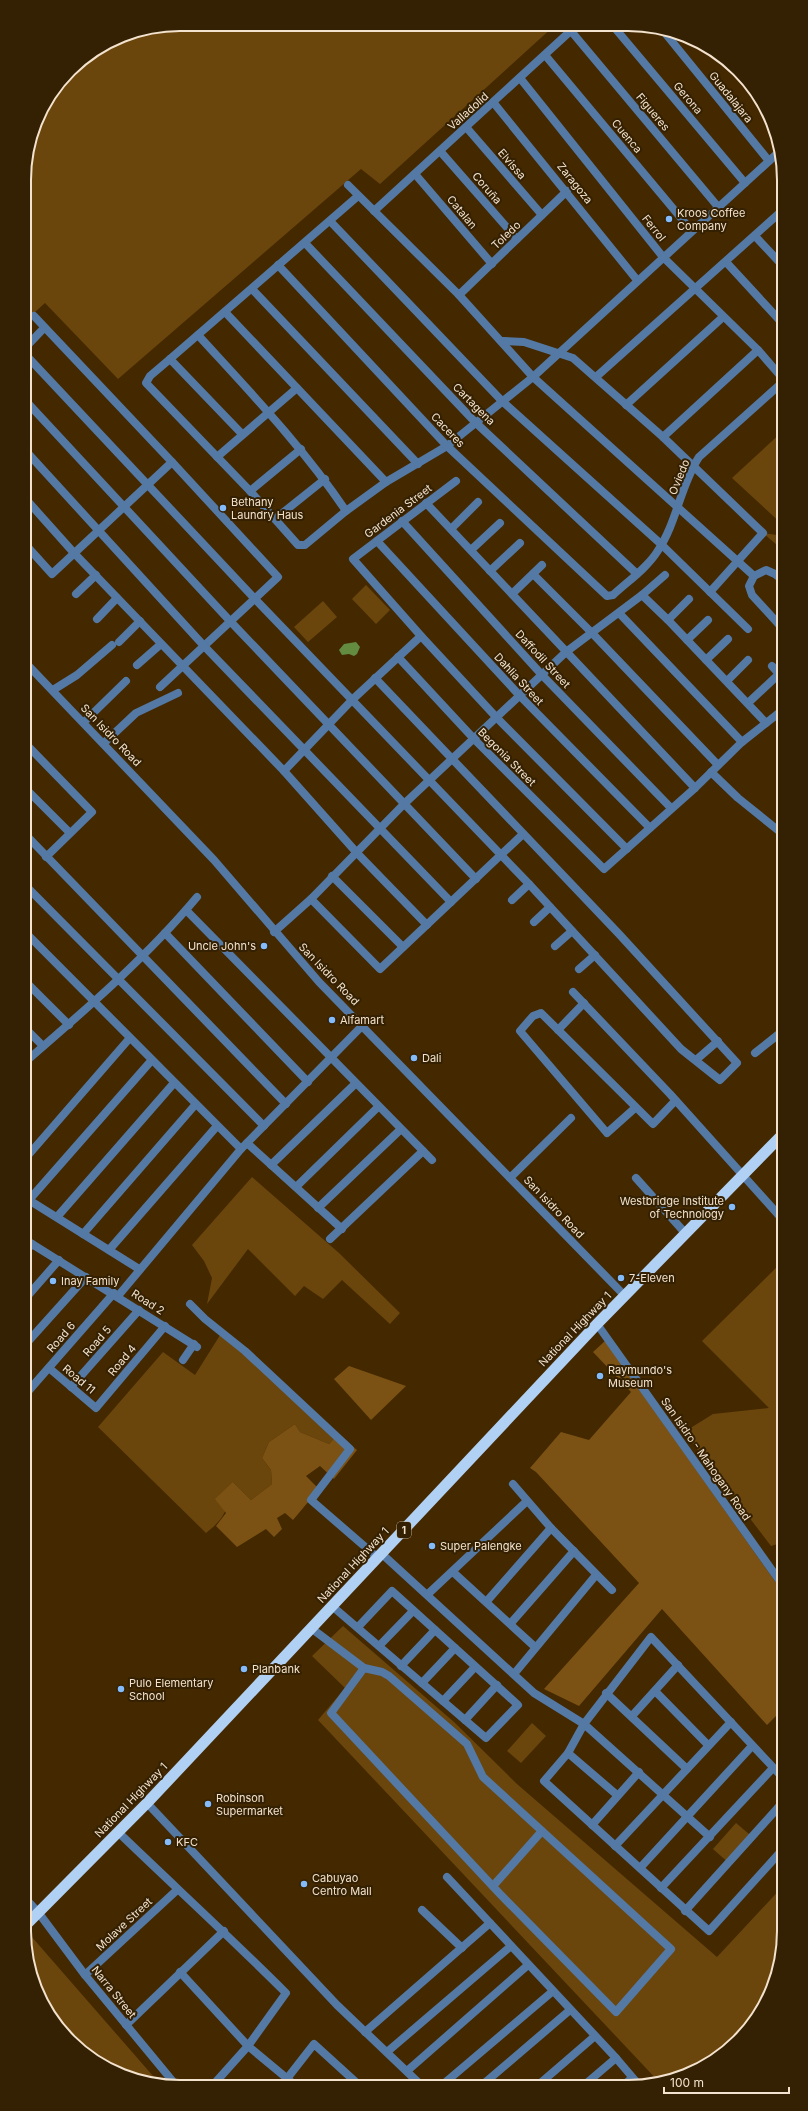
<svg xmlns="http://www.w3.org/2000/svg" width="808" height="2111" font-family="Inter,sans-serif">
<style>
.green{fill:#6b460c}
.forest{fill:#7b5214}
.water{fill:#638c41}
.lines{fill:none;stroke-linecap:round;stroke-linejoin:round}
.minor{stroke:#5479a4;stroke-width:8}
.tertiary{stroke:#5479a4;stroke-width:8}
.trunk{stroke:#b0d0f4;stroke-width:11}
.poi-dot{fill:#84bcfb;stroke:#342002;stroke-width:1.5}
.labels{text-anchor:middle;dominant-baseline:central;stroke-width:4;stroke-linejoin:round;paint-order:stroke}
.shield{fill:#342002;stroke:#baa890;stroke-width:1}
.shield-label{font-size:10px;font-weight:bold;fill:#f3e2cd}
.street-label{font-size:11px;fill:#f3e2cd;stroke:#342002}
.poi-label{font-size:11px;fill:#f3e2cd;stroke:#342002;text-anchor:start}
.rim{fill:none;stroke:#f3e2cd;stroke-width:2}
</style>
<rect width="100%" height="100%" fill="#432800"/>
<!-- green -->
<g class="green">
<polygon points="180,24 554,26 380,184 361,169 118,379 45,303 24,322 24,170 40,111 77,63 121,36"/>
<polygon points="784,430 784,526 732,478"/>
<polygon points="763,533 784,536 784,551"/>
<polygon points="366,585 390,610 376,624 352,599"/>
<polygon points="323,601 337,617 308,642 294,627"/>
<polygon points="252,1177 339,1253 400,1313 390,1324 342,1280 323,1299 304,1286 295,1296 248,1249 207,1304 212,1278 204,1261 192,1245"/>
<polygon points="784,1260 784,1542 771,1546 684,1432 713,1414 769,1408 702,1341"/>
<path d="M222,1332L338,1434L329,1444L300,1432L295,1424L269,1442L262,1458L271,1470L272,1484L251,1500L233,1482C227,1507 228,1516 206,1533L98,1427L163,1352L195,1375Z"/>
<polygon points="343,1626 454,1722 517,1784 717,1957 784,1885 784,1941 772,1990 745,2034 706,2066 668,2082 660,2083 318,1720 345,1688 312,1656"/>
<polygon points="532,1723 546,1736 521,1763 507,1751"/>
<polygon points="736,1823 755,1839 731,1865 713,1849"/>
<path d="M31,1936L160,2084C117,2084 65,2045 45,2009C33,1988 28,1965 25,1942Z"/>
</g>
<!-- forest -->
<g class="forest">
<polygon points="605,1341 784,1594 784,1708 767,1725 662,1609 579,1706 544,1689 639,1583 536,1472 530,1468 561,1432 589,1440 631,1392 593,1352"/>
<polygon points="349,1366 406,1386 371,1420 334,1379"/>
<polygon points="295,1424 300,1432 329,1444 338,1434 357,1450 334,1479 320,1466 306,1476 319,1489 293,1520 285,1513 277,1518 282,1529 274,1537 266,1529 237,1547 216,1526 226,1513 215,1499 233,1482 251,1500 272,1484 271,1470 262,1458 269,1442"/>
</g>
<!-- water -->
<polygon class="water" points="356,642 360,647 357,654 354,656 349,654 342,655 339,650 344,644"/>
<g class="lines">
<!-- minor -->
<g class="minor">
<polyline points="614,27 745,183"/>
<polyline points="661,28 769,161"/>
<polyline points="571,31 719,208"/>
<polyline points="545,55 691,230"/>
<polyline points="520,78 663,257 758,350 784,380"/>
<polyline points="493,102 637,280"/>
<polyline points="466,127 542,215"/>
<polyline points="440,151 517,239"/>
<polyline points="415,174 492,264"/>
<polyline points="348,185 459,295 533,377 754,576"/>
<polyline points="358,196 170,359 150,376 146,383 250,491 298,545 305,545 346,511 386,482 447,446 533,377 780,151"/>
<polyline points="374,211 576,26"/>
<polyline points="330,221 502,401 662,545 748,629"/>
<polyline points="755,236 784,267"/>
<polyline points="305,243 475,422 637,574"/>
<polyline points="726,262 784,325"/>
<path d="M278,265L447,446L607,596L613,595C627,582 647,568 657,552C677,523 680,486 699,457L784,381"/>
<polyline points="252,289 418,464"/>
<polyline points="459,295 567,191"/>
<polyline points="225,312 386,482"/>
<polyline points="34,316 172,462 278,577 160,687"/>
<path d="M198,335C250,392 303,447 346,511"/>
<polyline points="503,341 524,342 573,358 663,437 763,533 710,592"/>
<polyline points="24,349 44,328"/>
<polyline points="24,353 255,599 529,884 681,1049 720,1080 737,1063 619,934 375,678"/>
<polyline points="170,359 242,434"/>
<polyline points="596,377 784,209"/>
<polyline points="24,399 230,621 476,879"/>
<polyline points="626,405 723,317"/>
<polyline points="663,437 758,350"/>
<polyline points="24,449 205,647 451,902"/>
<polyline points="217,457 297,388"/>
<polyline points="456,481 353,559 421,636 497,718 627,849"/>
<polyline points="250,491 301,449"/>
<polyline points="24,497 74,553 284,771 357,853 427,925"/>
<polyline points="426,503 695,788"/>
<polyline points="275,519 325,479"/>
<polyline points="402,521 542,675 671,808"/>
<polyline points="451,529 478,502"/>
<polyline points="377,541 520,696 650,828"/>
<polyline points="24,543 52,574 172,462"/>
<polyline points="471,550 500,523"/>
<polyline points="490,571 520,543"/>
<polyline points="533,574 592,633 718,765"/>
<polyline points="76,594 96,575"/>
<polyline points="512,594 542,565"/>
<polyline points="642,595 668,620 766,723"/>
<polyline points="619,613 742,742"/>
<polyline points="97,619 117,598"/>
<polyline points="668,620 689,599"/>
<polyline points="784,630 752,595 749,586 754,576 766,570 775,574 784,581"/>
<polyline points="687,640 708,620"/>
<polyline points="119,642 140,621"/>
<polyline points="398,657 475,740 604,869 695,788 742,742 784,709"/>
<polyline points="706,660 728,639"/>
<polyline points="137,665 161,644"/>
<polyline points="727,681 748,660"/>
<polyline points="53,690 77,675 112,645"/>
<polyline points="748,703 779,674 772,666"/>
<polyline points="84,722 126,681"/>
<polyline points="24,742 92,812 46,857"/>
<polyline points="104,743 136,713 178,693"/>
<polyline points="284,771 352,700 421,636"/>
<polyline points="711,772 738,798 784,835"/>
<polyline points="24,787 70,833"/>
<polyline points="24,833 286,1104"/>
<polyline points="332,876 403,947"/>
<polyline points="24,884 264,1126"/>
<polyline points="311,899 380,969 523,834"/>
<polyline points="512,900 529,884"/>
<polyline points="186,910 432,1160"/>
<polyline points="534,922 550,907"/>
<polyline points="24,931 241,1149"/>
<polyline points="274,932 311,899 404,804 566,652 642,595 665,575"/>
<polyline points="165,933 308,1082"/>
<polyline points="555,946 572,931"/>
<polyline points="579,969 595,955"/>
<polyline points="24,980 69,1025"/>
<polyline points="573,992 670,1094 784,1221"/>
<polyline points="24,1027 43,1046"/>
<polyline points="558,1030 584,1003"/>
<polyline points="755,1053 784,1030"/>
<polyline points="696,1060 718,1041"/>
<path d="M24,1063C84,1011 146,958 197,897"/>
<polyline points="635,1108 607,1133 520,1031 533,1016 541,1013 653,1124 675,1101"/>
<polyline points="247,1143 342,1229"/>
<polyline points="24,1160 129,1039"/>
<polyline points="271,1165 355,1084"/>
<polyline points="510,1178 571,1118"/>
<polyline points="636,1178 686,1234"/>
<polyline points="296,1187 378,1107"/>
<polyline points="24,1197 139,1269"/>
<polyline points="29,1200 151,1061"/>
<polyline points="318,1208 400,1130"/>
<polyline points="57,1217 174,1083"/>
<polyline points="83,1234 195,1105"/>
<polyline points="24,1239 197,1347"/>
<polyline points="330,1239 423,1151"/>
<polyline points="109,1250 217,1126"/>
<polyline points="24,1253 32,1244"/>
<polyline points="118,1296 241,1149 363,1025"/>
<polyline points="24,1300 59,1260"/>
<polyline points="190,1304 205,1319 245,1351 350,1449 311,1500 378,1558"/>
<polyline points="24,1346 86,1277"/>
<polyline points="183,1360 194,1344"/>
<polyline points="49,1368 96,1408 165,1326"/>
<polyline points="71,1387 139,1310"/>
<polyline points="24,1396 114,1293"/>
<polyline points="513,1484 551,1528 612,1590"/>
<polyline points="382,1554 534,1693 584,1724 710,1837"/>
<polyline points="453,1572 535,1647"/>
<polyline points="428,1594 527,1501"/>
<polyline points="487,1601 551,1528"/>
<polyline points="332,1606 486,1738 518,1705 392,1591 358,1627"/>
<polyline points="511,1623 574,1551"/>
<polyline points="311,1628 364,1668"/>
<polyline points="379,1646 413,1611"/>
<polyline points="401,1666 435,1630"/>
<polygon points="364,1668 382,1672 389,1676 467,1744 483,1777 671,1949 616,2012 500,1894 331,1713"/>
<polyline points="514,1674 596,1575"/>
<polyline points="422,1683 455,1648"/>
<polyline points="656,1692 708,1745"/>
<polyline points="606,1693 687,1769"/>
<polyline points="443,1701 475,1667"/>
<polyline points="632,1716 678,1665"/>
<polyline points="465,1720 497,1685"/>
<polyline points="568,1753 617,1795"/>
<polyline points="147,1803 337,2005 422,2086"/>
<polyline points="592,1825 639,1772"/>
<path d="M118,1832C174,1886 231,1938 286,1993L248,2046L214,2084"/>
<polyline points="615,1846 731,1722"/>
<polyline points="784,1848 709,1931 544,1781 568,1753 584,1724 651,1637 784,1779"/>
<polyline points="640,1868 752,1746"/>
<polyline points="447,1877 616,2058 639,2085"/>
<polyline points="493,1886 542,1831"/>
<polyline points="661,1888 773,1768"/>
<polyline points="24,1897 38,1912 85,1975 175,2084"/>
<polyline points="422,1910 462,1948"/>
<polyline points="685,1911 784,1801"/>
<polyline points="180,1972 248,2046 295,2085"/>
<polyline points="85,1975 177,1890"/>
<polyline points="126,2025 224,1931"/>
<polyline points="365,2032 490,1923"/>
<polyline points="387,2052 511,1946"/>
<polyline points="407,2071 528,1965"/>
<polyline points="282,2085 314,2044 359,2085"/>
<polyline points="441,2086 553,1991"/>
<polyline points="481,2086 570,2010"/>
<polyline points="537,2086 595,2036"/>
<polyline points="582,2087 616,2058"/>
<polyline points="621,2087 632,2078"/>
</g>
<!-- tertiary -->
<g class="tertiary">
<polyline points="24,661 214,860 319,982 625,1296"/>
<polyline points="597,1324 784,1587"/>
</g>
<!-- trunk -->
<polyline class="trunk" points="24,1927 147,1803 597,1324 784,1133"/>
</g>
<!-- markers -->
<g class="poi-dot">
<circle cx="669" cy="219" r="4"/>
<circle cx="223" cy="508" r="4"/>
<circle cx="264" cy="946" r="4"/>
<circle cx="332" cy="1020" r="4"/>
<circle cx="414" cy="1058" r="4"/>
<circle cx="732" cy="1207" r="4"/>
<circle cx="621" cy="1278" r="4"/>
<circle cx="53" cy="1281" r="4"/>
<circle cx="600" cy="1376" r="4"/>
<circle cx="432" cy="1546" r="4"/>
<circle cx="244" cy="1669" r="4"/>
<circle cx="121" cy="1689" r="4"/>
<circle cx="208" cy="1804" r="4"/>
<circle cx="168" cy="1842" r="4"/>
<circle cx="304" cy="1884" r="4"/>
</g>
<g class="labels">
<!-- shield labels -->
<rect class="shield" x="397" y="1522" width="14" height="16" rx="3"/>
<g class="shield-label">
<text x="404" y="1530">1</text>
</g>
<!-- street labels -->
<g class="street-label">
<text transform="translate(731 97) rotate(51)">Guadalajara</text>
<text transform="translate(688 98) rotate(50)">Gerona</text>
<text transform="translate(468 111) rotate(-42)">Valladolid</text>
<text transform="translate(653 112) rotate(50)">Figueres</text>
<text transform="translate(627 136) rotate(50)">Cuenca</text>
<text transform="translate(512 164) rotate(49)">Elvissa</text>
<text transform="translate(575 183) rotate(51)">Zaragoza</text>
<text transform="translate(487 188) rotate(49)">Coruña</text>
<text transform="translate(462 212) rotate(50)">Catalan</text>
<text transform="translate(654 228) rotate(51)">Ferrol</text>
<text transform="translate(506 235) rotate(-44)">Toledo</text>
<text transform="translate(474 404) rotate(45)">Cartagena</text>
<text transform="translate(448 430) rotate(46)">Caceres</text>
<text transform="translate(679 477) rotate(-68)">Oviedo</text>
<text transform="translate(398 511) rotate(-37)">Gardenia Street</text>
<text transform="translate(543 659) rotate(47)">Daffodil Street</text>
<text transform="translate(519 679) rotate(47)">Dahlia Street</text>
<text transform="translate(111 735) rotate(46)">San Isidro Road</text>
<text transform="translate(507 757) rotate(45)">Begonia Street</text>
<text transform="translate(329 974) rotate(46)">San Isidro Road</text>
<text transform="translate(554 1207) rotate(46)">San Isidro Road</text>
<text transform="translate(148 1302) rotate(33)">Road 2</text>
<text transform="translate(575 1329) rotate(-46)">National Highway 1</text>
<text transform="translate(61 1337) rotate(-49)">Road 6</text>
<text transform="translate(97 1341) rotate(-49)">Road 5</text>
<text transform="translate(122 1360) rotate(-50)">Road 4</text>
<text transform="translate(79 1379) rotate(40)">Road 11</text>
<text transform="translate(706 1459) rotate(55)">San Isidro - Mahogany Road</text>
<text transform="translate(353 1565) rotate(-47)">National Highway 1</text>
<text transform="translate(131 1800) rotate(-46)">National Highway 1</text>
<text transform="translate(124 1924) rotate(-43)">Molave Street</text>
<text transform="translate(114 1992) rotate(51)">Narra Street</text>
</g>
<!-- poi labels -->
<g class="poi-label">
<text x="677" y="213">Kroos Coffee<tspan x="677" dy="13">Company</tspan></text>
<text x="231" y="502">Bethany<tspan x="231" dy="13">Laundry Haus</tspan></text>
<text x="256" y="946" text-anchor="end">Uncle John's</text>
<text x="340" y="1020">Alfamart</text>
<text x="422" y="1058">Dali</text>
<text x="724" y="1201" text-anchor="end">Westbridge Institute<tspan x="724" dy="13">of Technology</tspan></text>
<text x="629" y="1278">7-Eleven</text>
<text x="61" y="1281">Inay Family</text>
<text x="608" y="1370">Raymundo's<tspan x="608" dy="13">Museum</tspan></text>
<text x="440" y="1546">Super Palengke</text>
<text x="252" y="1669">Planbank</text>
<text x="129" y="1683">Pulo Elementary<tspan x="129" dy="13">School</tspan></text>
<text x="216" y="1798">Robinson<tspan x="216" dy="13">Supermarket</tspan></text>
<text x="176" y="1842">KFC</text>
<text x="312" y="1878">Cabuyao<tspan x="312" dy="13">Centro Mall</tspan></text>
</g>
</g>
<!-- crop -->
<path d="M0 0H808V2111H0ZM180 31H628A149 149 0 0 1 777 180V1931A149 149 0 0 1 628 2080H180A149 149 0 0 1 31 1931V180A149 149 0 0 1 180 31Z" fill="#342002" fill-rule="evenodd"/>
<path class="rim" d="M180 31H628A149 149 0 0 1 777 180V1931A149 149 0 0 1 628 2080H180A149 149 0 0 1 31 1931V180A149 149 0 0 1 180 31Z"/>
<!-- scale -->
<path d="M664 2087v6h125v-6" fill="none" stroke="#f3e2cd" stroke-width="2"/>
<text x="670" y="2087" font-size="12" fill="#f3e2cd" stroke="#342002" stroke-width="3" paint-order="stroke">100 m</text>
</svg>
